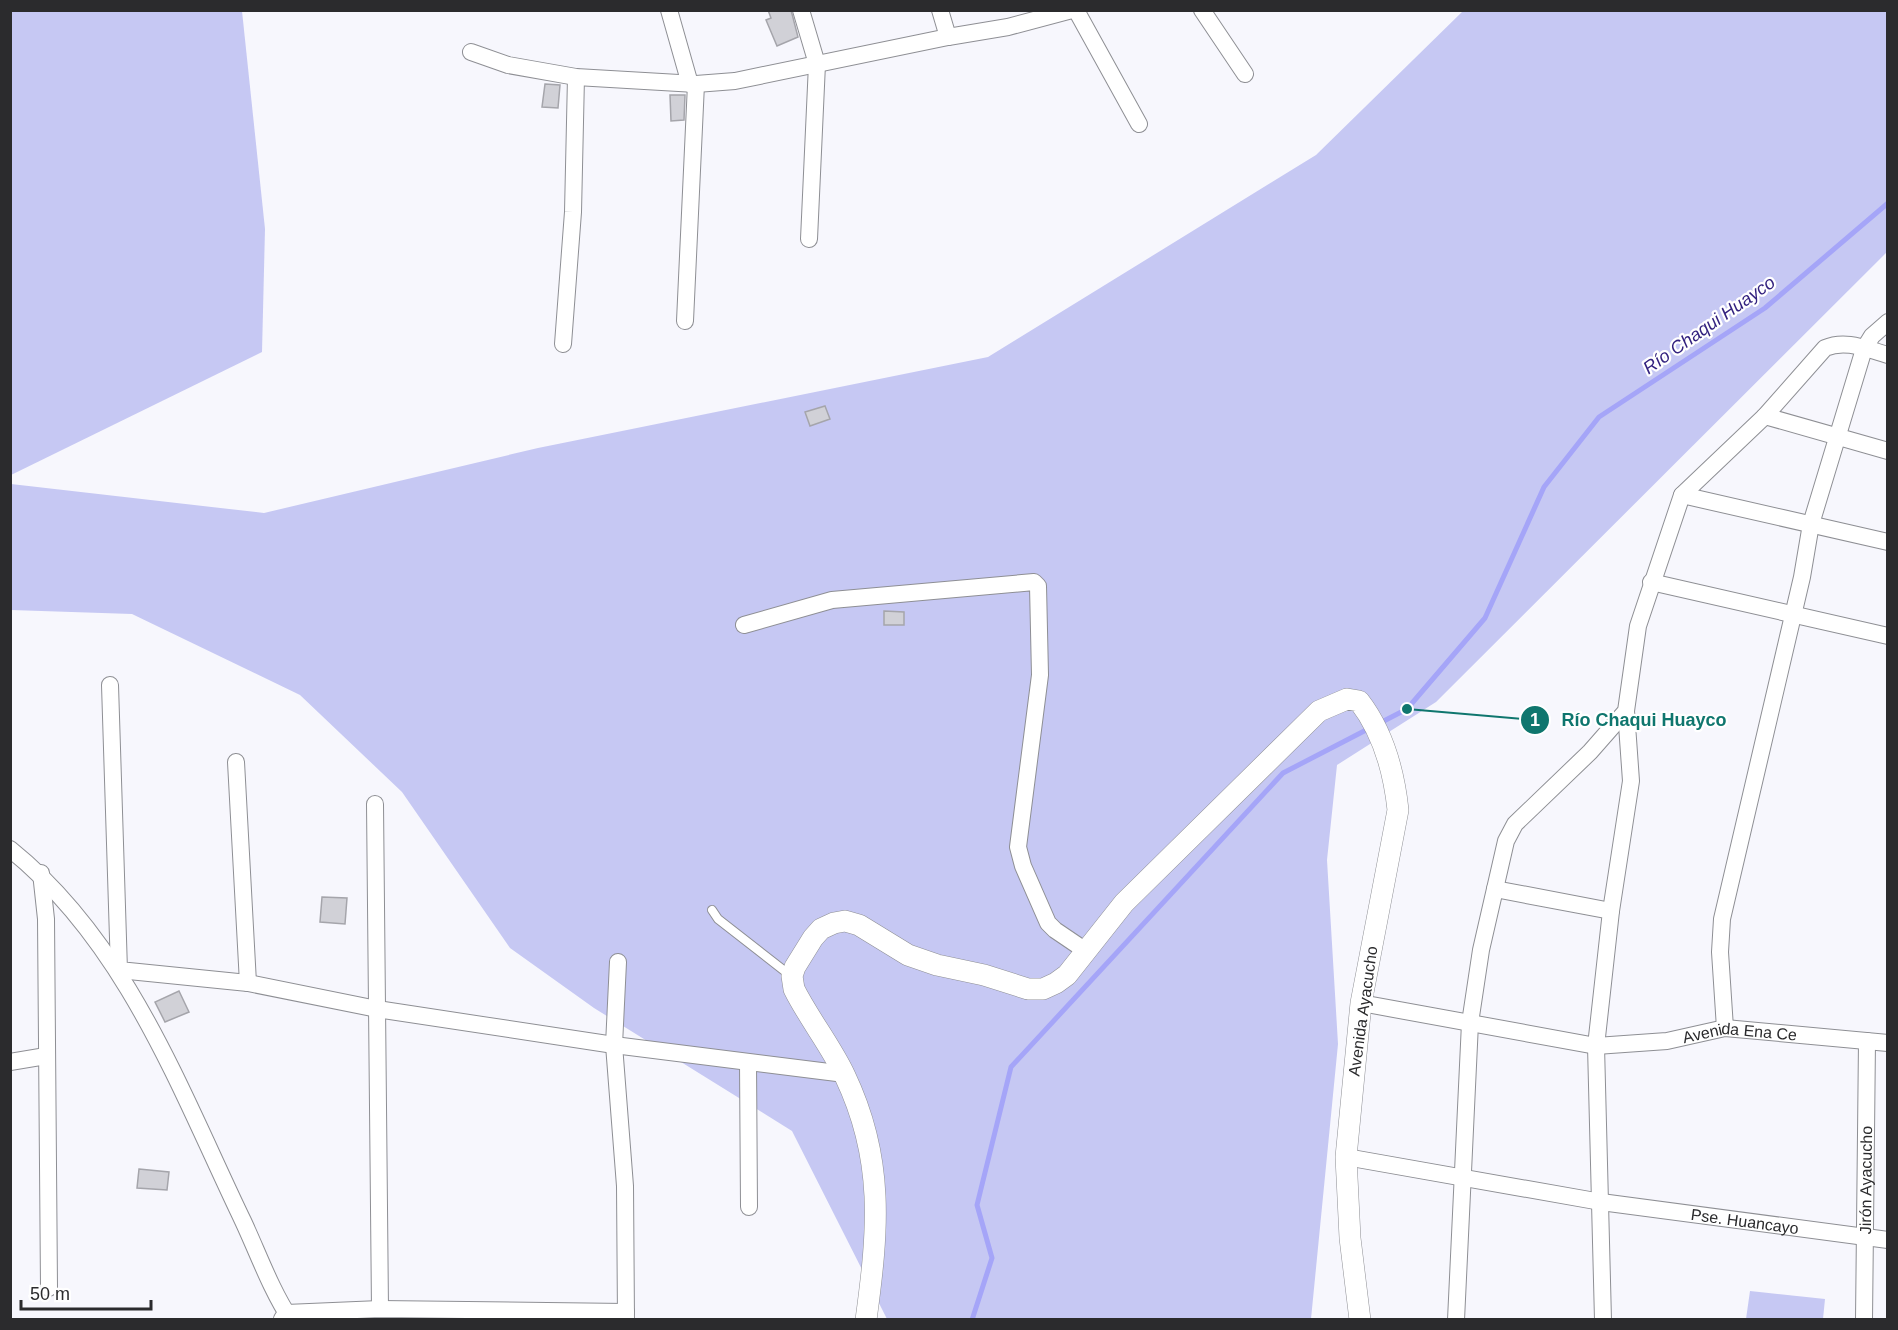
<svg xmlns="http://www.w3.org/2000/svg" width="1898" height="1330" font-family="Helvetica,sans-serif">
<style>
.green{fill:#c6c8f3}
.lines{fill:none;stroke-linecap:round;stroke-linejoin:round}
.stream{stroke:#a5a5f8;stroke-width:5}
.building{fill:#d1d1d7;stroke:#a5a5ab;stroke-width:1.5}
.service-casing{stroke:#8e8f94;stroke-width:10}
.minor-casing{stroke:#8e8f94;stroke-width:18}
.tertiary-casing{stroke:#8e8f94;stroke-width:22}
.service{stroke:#fff;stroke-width:8}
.minor{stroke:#fff;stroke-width:16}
.tertiary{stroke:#fff;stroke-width:21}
.labels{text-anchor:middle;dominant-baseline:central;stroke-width:4.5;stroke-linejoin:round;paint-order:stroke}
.street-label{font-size:16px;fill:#2b2b2d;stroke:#fff}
.water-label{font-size:18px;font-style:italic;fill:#33227f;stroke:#fff}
.leader{fill:none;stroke:#0f766e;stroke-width:2}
.callout-dot{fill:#0f766e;stroke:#fff;stroke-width:2}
.mark-label{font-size:18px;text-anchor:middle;font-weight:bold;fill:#fff}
.callout-label{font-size:18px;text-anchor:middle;font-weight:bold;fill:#0f766e;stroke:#fff;stroke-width:4.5;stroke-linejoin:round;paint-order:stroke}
</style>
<rect width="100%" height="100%" fill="#f7f7fd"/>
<!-- green -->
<g class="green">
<polygon points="11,10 242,11 265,229 262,352 11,475"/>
<polygon points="1463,11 1887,11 1887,252 1436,702 1337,765 1327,860 1338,1044 1311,1319 887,1319 792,1131 594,1008 510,948 402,792 300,695 132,614 11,610 11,484 264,513 538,448 988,357 1316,155"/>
<polygon points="1750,1291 1825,1299 1823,1319 1746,1319"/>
</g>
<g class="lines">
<!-- stream -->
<g class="stream">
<polyline points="1378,724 1407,709 1485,618 1544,487 1599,417 1765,308 1888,203"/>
<polyline points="972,1320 992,1258 977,1205 1011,1067 1283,773 1370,728"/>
</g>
</g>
<!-- building -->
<g class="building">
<polygon points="768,10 791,10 798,37 777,46 766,20 771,18"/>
<polygon points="545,84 560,85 558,108 542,107"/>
<polygon points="670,95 685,95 684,120 671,121"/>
<polygon points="825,406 830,419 810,426 805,412"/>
<polygon points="884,611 904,612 904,625 884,625"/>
<polygon points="322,897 347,898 345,924 320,922"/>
<polygon points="179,991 189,1012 165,1022 155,1002"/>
<polygon points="139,1169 169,1172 167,1190 137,1188"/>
</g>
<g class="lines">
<defs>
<polyline id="service" points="712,910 718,919 791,976"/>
<g id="minor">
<polyline points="669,10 690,84"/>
<polyline points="801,10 817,64 809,239"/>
<polyline points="940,10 948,37"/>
<polyline points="1076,10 1139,124"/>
<polyline points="1202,10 1245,74"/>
<polyline points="471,52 508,65 576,77 696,84 735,81 948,37 1008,27 1072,10"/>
<polyline points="685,321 696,84"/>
<polyline points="563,344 573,212 576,77"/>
<polyline points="1765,416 1888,451"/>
<polyline points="1682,495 1888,542"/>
<polyline points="1651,582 1888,636"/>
<polyline points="744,625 832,600 1034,582 1038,586 1040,675 1018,847 1023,866 1048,923 1055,930 1086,951"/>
<polyline points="110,685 119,970 248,983 377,1009 614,1045 845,1074"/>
<polyline points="236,762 248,983"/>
<polyline points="375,804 380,1309"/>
<path d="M10,849C127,943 180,1090 243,1221C258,1253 271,1290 291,1320"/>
<polyline points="41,873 46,919 49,1288"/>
<polyline points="1495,889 1611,911"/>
<polyline points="618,962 614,1045 625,1186 626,1320"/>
<path id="s1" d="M1361,1003L1596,1046L1667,1041L1725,1028L1888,1043"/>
<polyline points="1725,1028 1720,952 1722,919 1802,577 1811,524 1864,349 1872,336 1888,322"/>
<polyline points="10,1062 46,1056"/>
<polyline points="748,1063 749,1207"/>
<path id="s2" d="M1346,1157L1601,1202L1888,1240"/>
<polyline points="282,1319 286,1313 380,1309 626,1312"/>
<path d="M1456,1320L1470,1023L1481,950L1506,841L1515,824L1590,752L1626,711L1638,626L1682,495L1765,416L1825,348C1846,339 1866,349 1888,355"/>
<polyline points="1603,1320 1596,1046 1611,911 1631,781 1626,711"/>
<path id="s3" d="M1864,1320L1867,1041"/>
</g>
<path id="tertiary" d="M866,1320C878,1231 885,1160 845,1076C831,1046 809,1019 794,989L792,976L795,967L813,938L821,929L834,923L845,921L859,925L908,955L937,965L984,975L1028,989H1043L1056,983L1067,975L1124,903L1319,711L1347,699L1359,701C1383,732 1394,772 1398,810L1361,1003L1346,1157L1350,1238L1360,1320"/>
</defs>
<!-- service casing -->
<use href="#service" class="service-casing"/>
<!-- minor casing -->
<use href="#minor" class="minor-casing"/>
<!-- tertiary casing -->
<use href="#tertiary" class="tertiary-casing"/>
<!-- service -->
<use href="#service" class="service"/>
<!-- minor -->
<use href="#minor" class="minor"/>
<!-- tertiary -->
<use href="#tertiary" class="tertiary"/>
</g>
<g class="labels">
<!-- street labels -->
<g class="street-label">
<text transform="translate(1363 1011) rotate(-82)">Avenida Ayacucho</text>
<text stroke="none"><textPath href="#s1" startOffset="384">Avenida Ena Ce</textPath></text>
<text stroke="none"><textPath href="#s3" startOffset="140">Jirón Ayacucho</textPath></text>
<text stroke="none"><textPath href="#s2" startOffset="404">Pse. Huancayo</textPath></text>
</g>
<!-- water labels -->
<g class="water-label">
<text transform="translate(1709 325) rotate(-35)">Río Chaqui Huayco</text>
</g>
</g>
<!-- callouts -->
<path class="leader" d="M1407 709L1535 720"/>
<g class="callout-dot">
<circle cx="1407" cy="709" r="6"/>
<circle cx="1535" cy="720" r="15"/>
</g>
<g class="mark-label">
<text x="1535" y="726">1</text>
</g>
<g class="callout-label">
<text x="1644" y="726">Río Chaqui Huayco</text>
</g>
<!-- border -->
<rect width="1898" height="1330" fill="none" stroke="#2b2b2d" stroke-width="24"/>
<!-- scale -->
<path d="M21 1300v9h130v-9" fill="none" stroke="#2b2b2d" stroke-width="3"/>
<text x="30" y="1300" font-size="18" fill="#2b2b2d" stroke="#ffffff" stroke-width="4.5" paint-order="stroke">50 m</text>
</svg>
